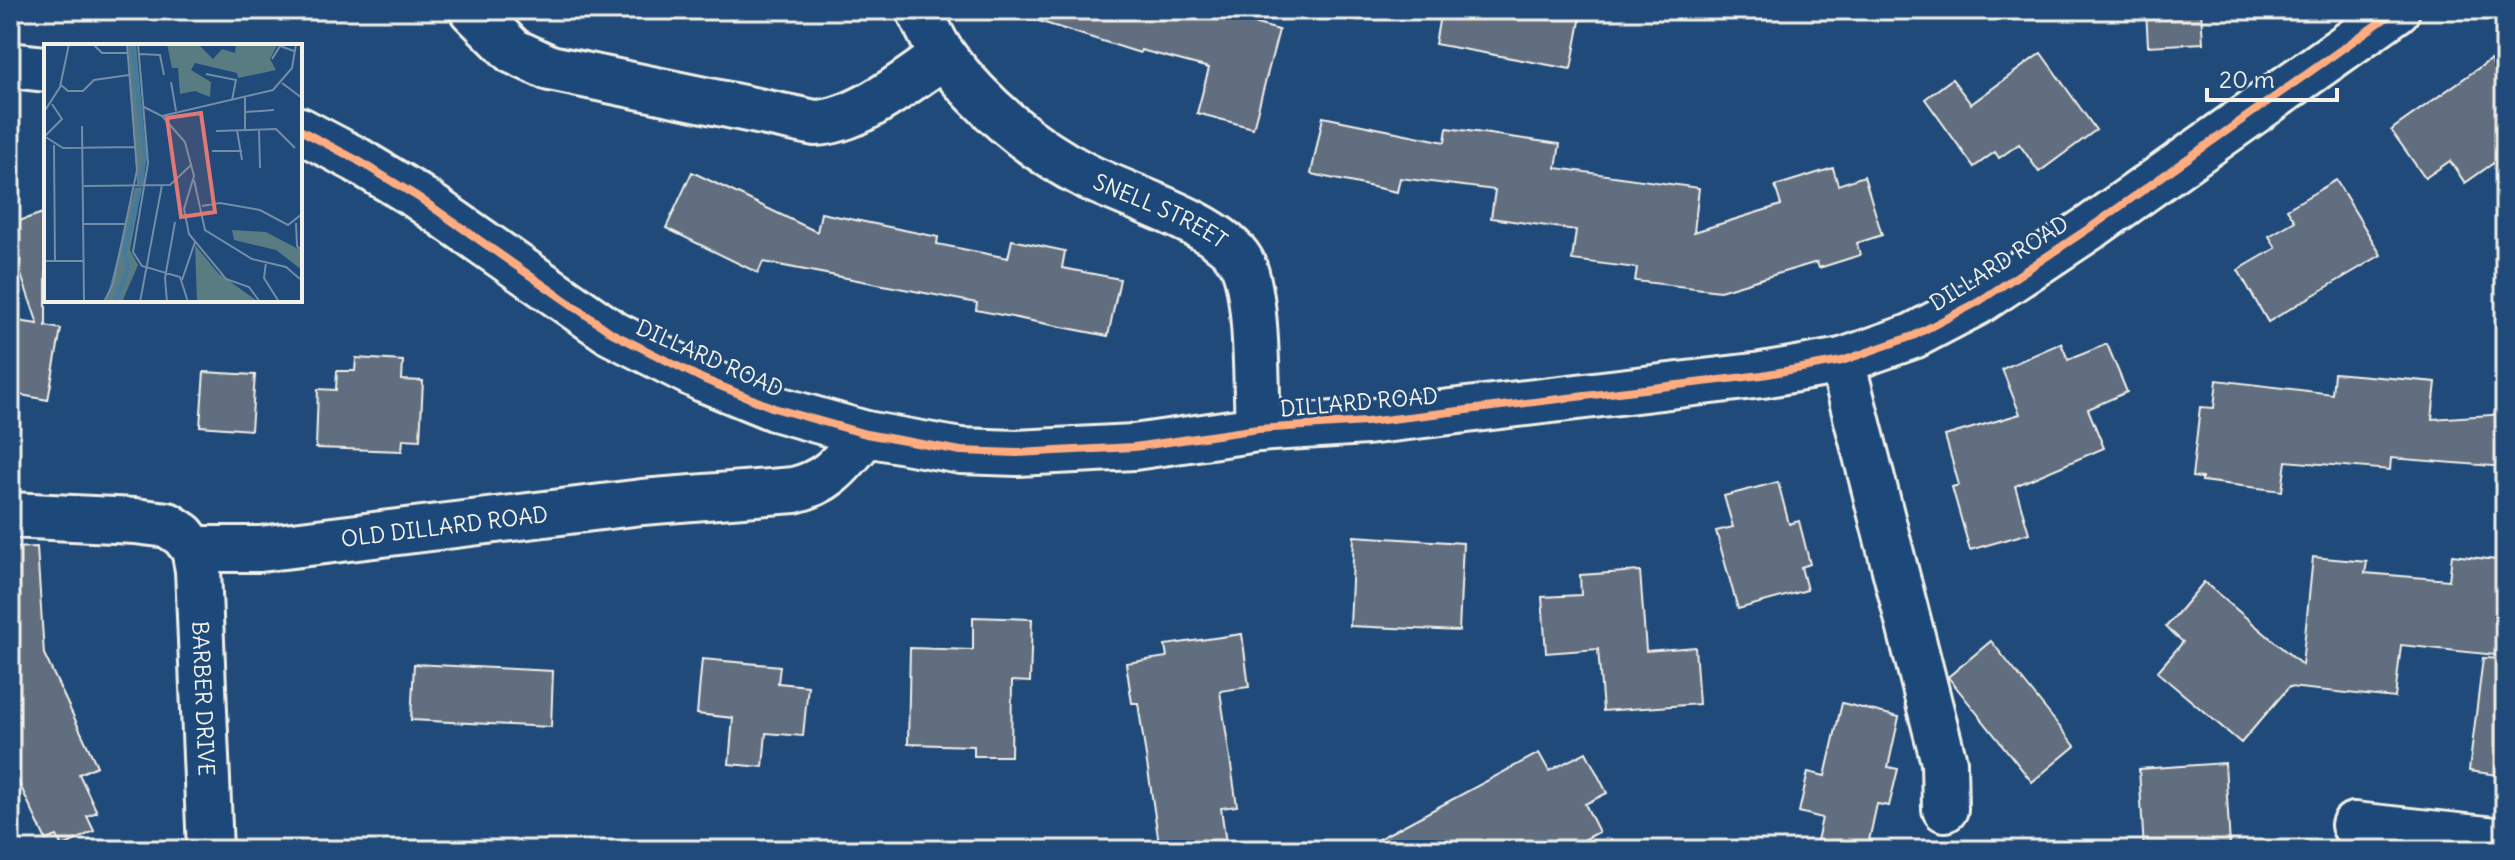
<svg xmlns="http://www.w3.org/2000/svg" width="2515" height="860" font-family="Delius,sans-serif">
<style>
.building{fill:#606e80;stroke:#f4f1e8;stroke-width:2}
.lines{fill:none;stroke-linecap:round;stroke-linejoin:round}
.street-casing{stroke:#f4f1e8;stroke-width:50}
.secondary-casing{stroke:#f4f1e8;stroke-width:50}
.street{stroke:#1f4a7a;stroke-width:44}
.secondary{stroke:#1f4a7a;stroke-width:44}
.cycleway-casing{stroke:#1f4a7a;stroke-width:13}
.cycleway{stroke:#ffac80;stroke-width:8}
.labels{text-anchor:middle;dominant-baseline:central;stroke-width:6;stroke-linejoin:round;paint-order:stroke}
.street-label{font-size:22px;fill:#f4f1e8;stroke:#1f4a7a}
.inset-river{fill:none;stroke:#437a9f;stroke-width:4}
.inset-road{fill:none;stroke:#748da6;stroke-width:2}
.view{fill:#e27875;fill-opacity:0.15;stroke:#e27875;stroke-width:4}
.inset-edge{fill:none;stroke:#f4f1e8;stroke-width:4}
</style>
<rect width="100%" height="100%" fill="#1f4a7a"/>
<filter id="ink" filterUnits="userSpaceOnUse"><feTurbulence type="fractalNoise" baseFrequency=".0125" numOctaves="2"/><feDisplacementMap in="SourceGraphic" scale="16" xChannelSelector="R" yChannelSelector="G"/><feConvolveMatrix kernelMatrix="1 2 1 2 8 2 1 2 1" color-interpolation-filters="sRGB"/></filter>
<g filter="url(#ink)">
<!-- building -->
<g class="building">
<polygon points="1030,10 1203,10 1279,30 1253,128 1197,113 1209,68 1141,50 1140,53 1029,18"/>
<polygon points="1441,10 1582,10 1571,69 1435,44"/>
<polygon points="2146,10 2201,10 2203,43 2148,46"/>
<polygon points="2041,53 2096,130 2039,172 2019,144 1999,158 1995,152 1974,167 1925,99 1952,79 1971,104"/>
<polygon points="2490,60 2505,81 2505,155 2465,183 2450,161 2425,178 2391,130"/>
<polygon points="1323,117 1445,142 1447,128 1560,144 1556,168 1699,188 1694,232 1781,205 1775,186 1833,168 1838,185 1864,176 1882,235 1857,243 1860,255 1819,268 1817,262 1720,291 1635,281 1637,268 1572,260 1576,230 1491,218 1495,190 1400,178 1397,192 1311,174"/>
<polygon points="692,172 817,232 821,213 938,237 937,244 1008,258 1012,240 1065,251 1062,268 1120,279 1108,336 976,310 977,303 763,262 758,273 666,228"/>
<polygon points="2336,180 2381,255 2268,322 2238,270 2276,248 2269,236 2295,221 2287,209"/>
<polygon points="46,212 46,326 61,329 48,400 10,393 10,320 38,324 10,243 10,224"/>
<polygon points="2061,343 2068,360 2107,344 2127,392 2088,409 2104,448 2015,486 2029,533 1970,550 1952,487 1959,485 1945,436 2020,414 2002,369"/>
<polygon points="356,358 403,361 402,380 423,381 420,440 403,439 402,451 316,448 318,389 336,390 337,371 355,371"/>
<polygon points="204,372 255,375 251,430 200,426"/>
<polygon points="2334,373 2436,382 2432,419 2505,414 2505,467 2391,458 2390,470 2286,461 2282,491 2202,481 2202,478 2192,477 2200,407 2214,408 2217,380 2332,394"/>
<polygon points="1778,482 1789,524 1799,521 1810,564 1801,567 1807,590 1738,609 1716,531 1733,527 1724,496"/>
<polygon points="1354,536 1463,543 1459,631 1350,626"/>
<polygon points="37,547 44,654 97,766 79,774 97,812 87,816 94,831 62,847 57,836 46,840 10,764 10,548"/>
<polygon points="2452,555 2505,561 2505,656 2401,645 2395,698 2289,687 2241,743 2157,672 2183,642 2166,627 2204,582 2302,665 2313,557 2367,562 2365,573 2449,580"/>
<polygon points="1640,571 1646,651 1695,647 1699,704 1603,711 1598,649 1546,653 1542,597 1581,595 1580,575"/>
<polygon points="973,617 1032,619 1030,682 1012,681 1011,756 974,756 974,746 908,744 910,648 973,650"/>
<polygon points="1242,634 1249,687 1220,691 1237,806 1221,808 1227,850 1160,850 1138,703 1132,703 1126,663 1167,657 1165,645"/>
<polygon points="1991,641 2075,746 2032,782 1948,677"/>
<polygon points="2483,658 2505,659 2505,776 2469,771"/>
<polygon points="702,659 780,666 778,683 808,686 803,736 766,733 763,767 729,764 733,718 697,714"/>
<polygon points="414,664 553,671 551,727 411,720"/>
<polygon points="1842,703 1899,717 1888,767 1898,769 1889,806 1877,804 1867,850 1815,850 1822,818 1799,812 1808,772 1825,776"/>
<polygon points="1586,752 1607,793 1585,804 1599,832 1565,850 1358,850 1539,753 1549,771"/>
<polygon points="2225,763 2230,846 2144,850 2139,769"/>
</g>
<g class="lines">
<defs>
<g id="street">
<path d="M472,10L513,51L550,68L815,123C860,121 906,81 944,56"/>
<path id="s1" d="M919,10C927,25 934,44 945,58C982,105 1030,148 1084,175C1125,196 1219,223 1241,261C1258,290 1256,391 1258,429"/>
<polyline points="1842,361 1944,762 1945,809"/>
<path id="s2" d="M10,515L135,521L168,525L183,535L194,549H260L642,502L794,490C831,481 842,462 866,434"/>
<path id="s3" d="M194,549L198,570L210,850"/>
<polyline points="2354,825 2505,841"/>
</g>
<g id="secondary">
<polyline points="10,65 46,69"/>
<polyline points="300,130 357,160 418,197 612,333 703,379 774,408 866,434 961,451 1017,453 1134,447 1258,429 1366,422 1762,375 1842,361 1913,336 1978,302 2094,225 2397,10"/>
</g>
</defs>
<!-- street casing -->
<use href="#street" class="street-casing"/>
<!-- secondary casing -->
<use href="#secondary" class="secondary-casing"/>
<!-- street -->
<use href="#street" class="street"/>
<!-- secondary -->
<use href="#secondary" class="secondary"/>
<defs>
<polyline id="cycleway" points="300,130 357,160 418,197 612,333 703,379 774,408 866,434 961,451 1017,453 1134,447 1258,429 1366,422 1762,375 1842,361 1913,336 1978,302 2094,225 2397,10"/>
</defs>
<!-- cycleway casing -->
<use href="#cycleway" class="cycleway-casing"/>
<!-- cycleway -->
<use href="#cycleway" class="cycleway"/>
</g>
</g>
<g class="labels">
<!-- street labels -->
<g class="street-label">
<text stroke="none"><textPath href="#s1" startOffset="322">SNELL STREET</textPath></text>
<text transform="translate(1999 263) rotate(-32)">DILLARD ROAD</text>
<text transform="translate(710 358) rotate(24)">DILLARD ROAD</text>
<text transform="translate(1359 402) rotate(-5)">DILLARD ROAD</text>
<text stroke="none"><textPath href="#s2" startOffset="446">OLD DILLARD ROAD</textPath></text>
<text stroke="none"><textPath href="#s3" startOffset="150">BARBER DRIVE</textPath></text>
</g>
</g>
<!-- overview -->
<g transform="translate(44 44)">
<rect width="258" height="258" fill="#1f4a7a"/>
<path d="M123,0H154L169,15L178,5L191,9L192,0H234L226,15L232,26L194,34L193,29L151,19L147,26L167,38L166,53L151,47L136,50L134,24H128ZM188,186L222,188L258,207V226L232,206L190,196Z" fill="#587c82"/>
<path d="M84,0H92L102,108L100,140H93ZM98,143L86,206L94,221L78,258H62L91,144ZM151,201L174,229L215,258H153Z" fill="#587c82"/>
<path class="inset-river" d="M88,0L101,114L97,137M71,258L84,226L81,205L96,146"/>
<path class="inset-road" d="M49,0L58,9H83M94,0L104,119L89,208L98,222L136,233L144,258M95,10L116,11L120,31M228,15L236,2L250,7M162,30L192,36L188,56M127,38L132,67M238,39L258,54M17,41L24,47H39L50,36L85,31M201,53V85M100,63L118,72L141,98L150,132L140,165L145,190L182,235L205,243L216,258M0,68L16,43L25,0M201,68L230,66M118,72L229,46L248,24L252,0M38,82L40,258M215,85L216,124M193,86L198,116M172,87L232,85L251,104M0,92L19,104L92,103M0,93L18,75L8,60M10,101L11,217M168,107H198M150,136L161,186L208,215L242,223L256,235M40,142L126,141L147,121M158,162L176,159L216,166L244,181L258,170M252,179L253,202L258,207M40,180H82M0,217H40M222,218L220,234L235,258M138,236L151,198M60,258L69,240L93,126L83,0M96,258L118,141M123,258L121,234L131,178"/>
<path class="view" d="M157,69L171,168L137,173L123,74Z"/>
<rect width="258" height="258" class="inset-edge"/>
</g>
<!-- margin -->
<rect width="2515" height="860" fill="none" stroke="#1f4a7a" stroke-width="40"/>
<rect x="20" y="20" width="2475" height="820" fill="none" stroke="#f4f1e8" stroke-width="3" filter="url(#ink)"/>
<!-- scale -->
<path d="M2207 88v12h130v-12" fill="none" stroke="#f4f1e8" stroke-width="4"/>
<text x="2219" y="88" font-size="24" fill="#f4f1e8" stroke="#1f4a7a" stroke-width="6" paint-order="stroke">20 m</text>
</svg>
